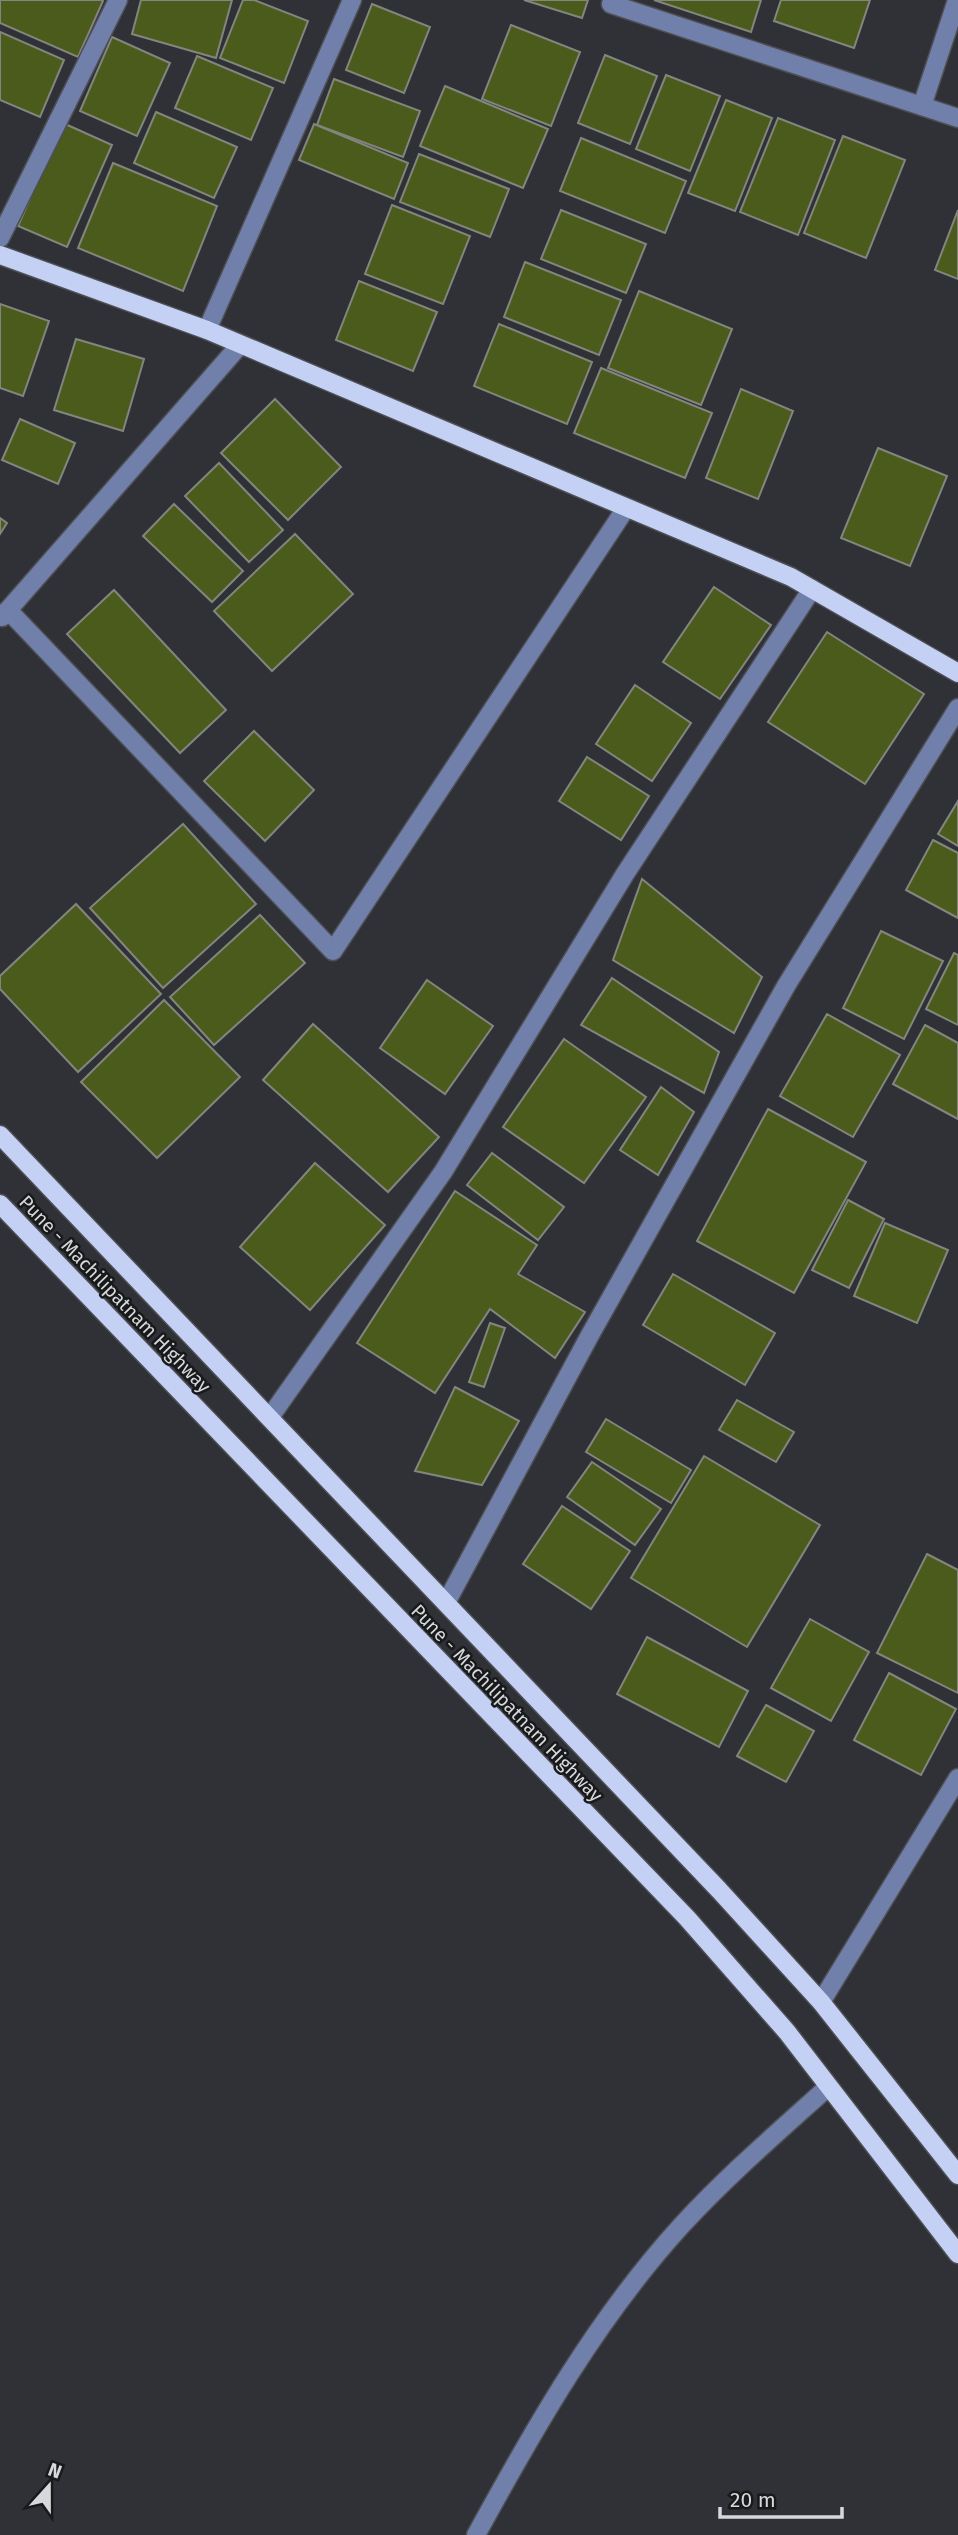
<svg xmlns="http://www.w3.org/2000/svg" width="958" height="2535" font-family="'Fira Sans',sans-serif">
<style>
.building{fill:#4b5b1b;stroke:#83857f;stroke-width:2}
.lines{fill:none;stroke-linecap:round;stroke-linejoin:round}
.minor-casing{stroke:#4d4f54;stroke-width:21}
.major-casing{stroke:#4d4f54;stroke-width:21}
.minor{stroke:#7180ab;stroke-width:18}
.major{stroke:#c4d1f5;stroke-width:18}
.labels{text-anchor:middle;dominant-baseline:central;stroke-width:5;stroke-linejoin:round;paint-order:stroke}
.street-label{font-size:19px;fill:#d7d8db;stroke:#18191b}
</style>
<rect width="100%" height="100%" fill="#2f3136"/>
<!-- building -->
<g class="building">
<polygon points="0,0 101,0 103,1 78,57 0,23"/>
<polygon points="141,0 232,0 216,58 132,34"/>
<polygon points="243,0 254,0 308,21 284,83 220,58"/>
<polygon points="524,0 588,0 582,18"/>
<polygon points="654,0 761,0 751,32"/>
<polygon points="781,0 870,0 854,48 774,21"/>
<polygon points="372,4 430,27 404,93 346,70"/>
<polygon points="511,25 580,52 551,126 482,99"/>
<polygon points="0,32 64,60 40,117 0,100"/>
<polygon points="112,37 170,63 137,136 80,111"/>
<polygon points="605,55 657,76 630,144 578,123"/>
<polygon points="197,56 273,88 251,140 175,108"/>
<polygon points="666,75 720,96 690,171 636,149"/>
<polygon points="334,79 420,111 403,157 317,125"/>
<polygon points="445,86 548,129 523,188 420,146"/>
<polygon points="726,100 772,118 735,211 688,193"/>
<polygon points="156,112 237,147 214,198 134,163"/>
<polygon points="778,118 835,140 798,235 740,212"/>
<polygon points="63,123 112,145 67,247 18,226"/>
<polygon points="314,124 408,163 394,199 299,160"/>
<polygon points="843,136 905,160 866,258 804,233"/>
<polygon points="581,138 686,181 665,233 560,191"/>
<polygon points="419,154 509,189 490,237 400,202"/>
<polygon points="113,163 217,206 183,291 78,248"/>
<polygon points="392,205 470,236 443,304 365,274"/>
<polygon points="561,210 646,244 626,293 541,259"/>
<polygon points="958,210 958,279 935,270"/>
<polygon points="525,262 621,300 599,355 504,317"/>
<polygon points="359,281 437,312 413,371 336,340"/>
<polygon points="639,291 732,329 701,405 608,368"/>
<polygon points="0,304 49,321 23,396 0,388"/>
<polygon points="499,324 592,362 567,424 474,386"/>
<polygon points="76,339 144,359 123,431 54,410"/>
<polygon points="601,368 712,413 685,478 574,433"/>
<polygon points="741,389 793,411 758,499 706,478"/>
<polygon points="275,399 341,467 288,520 221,453"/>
<polygon points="20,419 75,443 58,484 2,460"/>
<polygon points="878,448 947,476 910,566 841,538"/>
<polygon points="219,463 283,530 249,562 185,496"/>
<polygon points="174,504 243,571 212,602 143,536"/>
<polygon points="0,518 7,523 0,534"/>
<polygon points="295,534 353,594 272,671 214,611"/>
<polygon points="714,587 771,625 720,699 663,662"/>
<polygon points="114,590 226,710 180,753 67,634"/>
<polygon points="827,632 924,694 865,784 768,722"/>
<polygon points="635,685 691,723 652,781 596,744"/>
<polygon points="254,731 314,790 265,841 204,781"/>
<polygon points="587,757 649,796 621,840 559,801"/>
<polygon points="958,801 958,846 938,834"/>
<polygon points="183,824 256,904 163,988 90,908"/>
<polygon points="933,840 958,853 958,918 906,890"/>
<polygon points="642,879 762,977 734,1033 613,960"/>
<polygon points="76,904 161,994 78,1072 0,989 0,976"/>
<polygon points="260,915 305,963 214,1045 170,997"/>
<polygon points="881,931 943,961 904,1039 843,1008"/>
<polygon points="954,953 958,955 958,1025 926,1009"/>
<polygon points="612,978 719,1052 704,1093 581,1025"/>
<polygon points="427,980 493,1026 445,1094 380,1048"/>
<polygon points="164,1000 240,1077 157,1158 81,1082"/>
<polygon points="827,1014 900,1055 853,1137 780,1096"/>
<polygon points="313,1024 439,1137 388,1192 263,1080"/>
<polygon points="925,1025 958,1043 958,1119 893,1084"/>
<polygon points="564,1039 646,1097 584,1183 503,1127"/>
<polygon points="661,1087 694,1112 658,1175 620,1150"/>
<polygon points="768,1109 866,1162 794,1293 697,1241"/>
<polygon points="492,1153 564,1207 538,1240 467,1185"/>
<polygon points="315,1163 385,1225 310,1310 240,1247"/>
<polygon points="455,1191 537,1245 518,1274 585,1312 555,1358 490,1309 435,1393 357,1343"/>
<polygon points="848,1200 884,1219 849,1288 812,1270"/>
<polygon points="885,1223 948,1250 917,1323 854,1296"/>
<polygon points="673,1274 775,1333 745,1385 643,1325"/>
<polygon points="490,1323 505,1328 484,1387 469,1382"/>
<polygon points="455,1387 519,1421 482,1485 415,1471"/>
<polygon points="737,1400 794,1432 776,1462 719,1430"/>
<polygon points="606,1419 691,1470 671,1503 586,1452"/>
<polygon points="704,1456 820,1525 747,1647 631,1578"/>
<polygon points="592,1462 661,1509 635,1545 567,1497"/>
<polygon points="562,1506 630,1551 591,1609 523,1564"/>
<polygon points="927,1554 958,1570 958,1693 877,1653"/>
<polygon points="810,1619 869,1652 831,1721 771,1688"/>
<polygon points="647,1637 748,1691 719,1747 617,1694"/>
<polygon points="889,1673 956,1709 921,1775 854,1740"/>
<polygon points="766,1705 814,1731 786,1782 737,1756"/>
</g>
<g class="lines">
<defs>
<g id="minor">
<polyline points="611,4 958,118"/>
<polyline points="922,106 957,0"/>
<polyline points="0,238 118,0"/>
<polyline points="207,330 352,0"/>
<polyline points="8,610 333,951 626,508"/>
<polyline points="2,617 239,346"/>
<polyline points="270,1417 443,1172 625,874 812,589"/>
<polyline points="447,1601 590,1335 786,986 958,708"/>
<polyline points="821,2002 958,1778"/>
<path d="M476,2535C535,2427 598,2317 681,2226C727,2176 778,2132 828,2087"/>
</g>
<g id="major">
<polyline points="0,255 207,330 791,577 958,673"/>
<polyline points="0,1135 719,1890 821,2002 958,2175"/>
<polyline points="0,1204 687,1918 787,2032 958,2254"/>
</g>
</defs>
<!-- minor casing -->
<use href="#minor" class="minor-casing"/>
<!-- major casing -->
<use href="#major" class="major-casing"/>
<!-- minor -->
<use href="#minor" class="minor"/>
<!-- major -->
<use href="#major" class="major"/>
</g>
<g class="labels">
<!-- street labels -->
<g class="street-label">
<text transform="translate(115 1294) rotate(46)">Pune - Machilipatnam Highway</text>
<text transform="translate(507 1703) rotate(46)">Pune - Machilipatnam Highway</text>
</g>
</g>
<!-- north arrow -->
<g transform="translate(49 2486) rotate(21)" stroke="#18191b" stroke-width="5" paint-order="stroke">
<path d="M0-5L12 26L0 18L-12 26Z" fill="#d7d8db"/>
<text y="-10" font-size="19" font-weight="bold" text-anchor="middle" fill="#d7d8db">N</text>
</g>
<!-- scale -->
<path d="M720 2507v10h122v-10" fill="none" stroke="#d7d8db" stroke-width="3.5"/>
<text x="730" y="2507" font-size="21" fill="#d7d8db" stroke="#18191b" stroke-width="5" paint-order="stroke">20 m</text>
</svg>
